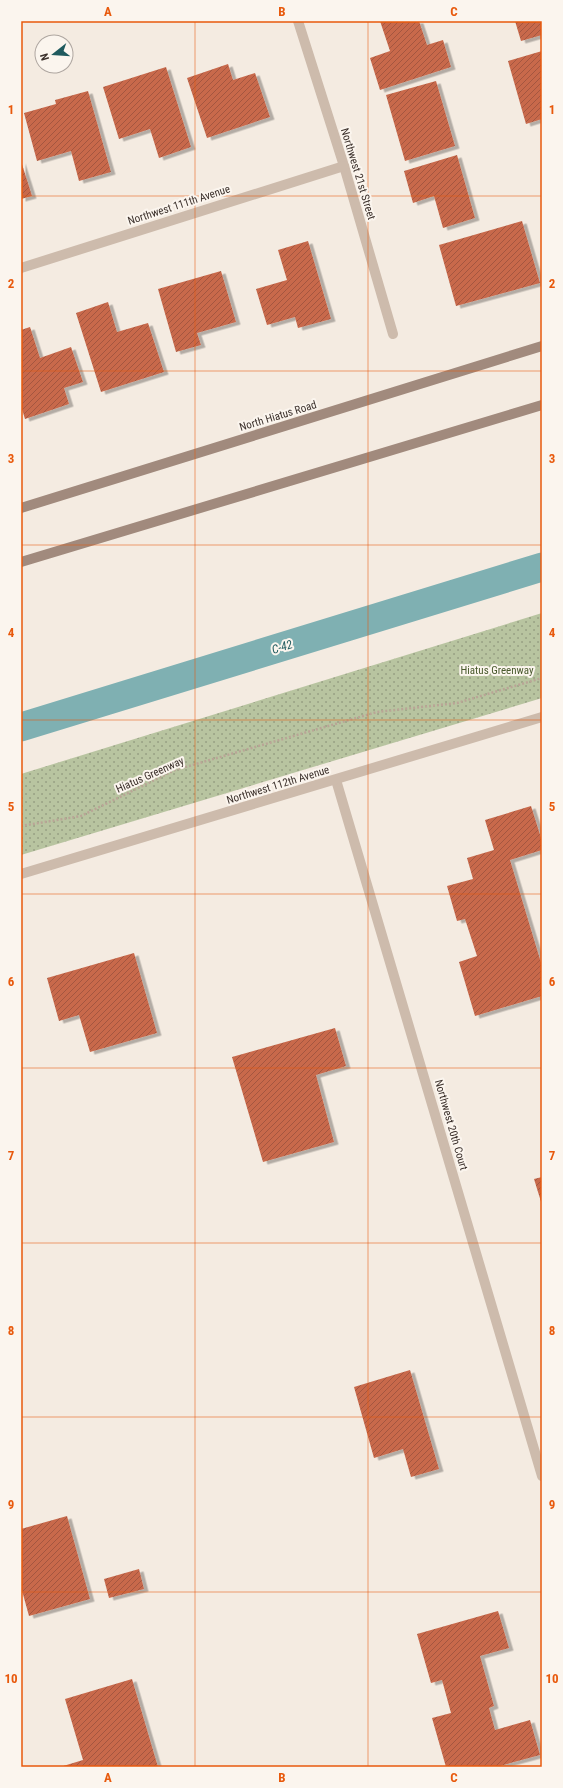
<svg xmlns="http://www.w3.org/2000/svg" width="563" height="1788" font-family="'Roboto Condensed',sans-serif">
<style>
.park{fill:url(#park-dots)}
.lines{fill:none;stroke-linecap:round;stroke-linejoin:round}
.canal{stroke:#7fb0b2;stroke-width:29}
.building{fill:url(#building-hatch);filter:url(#shadow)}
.path{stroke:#b9a596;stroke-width:2.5;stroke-dasharray:2 2;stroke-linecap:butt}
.street{stroke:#cdbbac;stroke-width:10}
.secondary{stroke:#a18a7d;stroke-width:10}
.grid{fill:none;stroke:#e8590c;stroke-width:1;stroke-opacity:0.55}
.labels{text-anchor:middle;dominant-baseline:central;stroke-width:4;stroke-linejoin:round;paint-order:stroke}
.street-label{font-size:11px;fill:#3b302b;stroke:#fbf5ee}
.park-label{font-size:11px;fill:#4a5a2e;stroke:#fbf5ee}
.water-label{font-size:12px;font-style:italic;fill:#1f5a5e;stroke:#fbf5ee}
.neatline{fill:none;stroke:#e8590c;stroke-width:1.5}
.grid-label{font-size:13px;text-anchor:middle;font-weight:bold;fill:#e8590c}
</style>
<defs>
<pattern id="park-dots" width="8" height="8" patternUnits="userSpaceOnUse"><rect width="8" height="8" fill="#b8c4a0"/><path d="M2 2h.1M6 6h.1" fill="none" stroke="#97a083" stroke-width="1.8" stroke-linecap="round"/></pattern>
<pattern id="building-hatch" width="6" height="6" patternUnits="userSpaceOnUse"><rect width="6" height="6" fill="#c8694b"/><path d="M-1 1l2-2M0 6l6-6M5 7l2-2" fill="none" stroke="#a4573f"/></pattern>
<filter id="shadow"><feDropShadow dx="4.5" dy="2.5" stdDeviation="0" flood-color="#0004"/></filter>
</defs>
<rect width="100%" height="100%" fill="#f4ebe1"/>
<!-- park -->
<polygon class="park" points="542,613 542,698 21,855 21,774"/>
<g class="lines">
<!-- canal -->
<polyline class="canal" points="21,727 542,567"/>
</g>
<!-- building -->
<g class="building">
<polygon points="380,21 419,21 427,45 443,40 451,67 380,90 370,58 390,51"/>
<polygon points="515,21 542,21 542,35 521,41"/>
<polygon points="542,51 542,119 526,124 508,61"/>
<polygon points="228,64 233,80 255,73 270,117 207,138 187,78"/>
<polygon points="166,67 191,147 159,158 150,129 119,139 103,87"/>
<polygon points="436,81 455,146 405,161 386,95"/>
<polygon points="88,91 111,172 79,181 71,151 37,161 24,113 56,104 55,100"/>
<polygon points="457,155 475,218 443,228 434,196 413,203 404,171"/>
<polygon points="21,161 32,196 21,199"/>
<polygon points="522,221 540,283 456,306 439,245"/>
<polygon points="308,241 331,319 298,328 295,317 267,325 256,289 287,280 278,250"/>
<polygon points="221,271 236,322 197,333 201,345 176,352 158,289"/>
<polygon points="108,302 117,332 148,323 164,372 101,392 76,313"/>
<polygon points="30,327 40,358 71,347 83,382 64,388 69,404 25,419 21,406 21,330"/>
<polygon points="531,806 542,841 542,850 510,860 542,966 542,996 475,1016 459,962 477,956 465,919 457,921 447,886 473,879 467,858 494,850 485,820"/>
<polygon points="134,953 157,1033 90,1052 79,1015 59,1021 47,978"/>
<polygon points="335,1028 346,1066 316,1075 334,1142 263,1162 232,1057"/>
<polygon points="542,1177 542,1205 534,1179"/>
<polygon points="410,1370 439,1469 411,1477 403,1449 374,1458 354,1387"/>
<polygon points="67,1516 90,1599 29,1616 21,1587 21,1529"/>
<polygon points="139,1569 144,1589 109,1598 104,1579"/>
<polygon points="498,1611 509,1648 480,1656 494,1706 489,1708 495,1730 530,1720 540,1755 496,1767 446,1767 432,1718 451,1713 442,1680 431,1683 417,1634"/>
<polygon points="132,1679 158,1767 60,1767 83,1760 65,1699"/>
</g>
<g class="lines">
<!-- path -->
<polyline class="path" points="21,826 81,816 175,770 377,712 457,703 542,678"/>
<!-- street -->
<g class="street">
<polyline points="298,21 344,166 393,334"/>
<polyline points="21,268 344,166"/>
<polyline points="336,780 542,1476"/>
<polyline points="21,874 542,717"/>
</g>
<!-- secondary -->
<g class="secondary">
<polyline points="21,508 542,346"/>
<polyline points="21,562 542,405"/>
</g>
</g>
<!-- grid -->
<path class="grid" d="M195,21V1767M368,21V1767M21,196H542M21,371H542M21,545H542M21,720H542M21,894H542M21,1068H542M21,1243H542M21,1417H542M21,1592H542"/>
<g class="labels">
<!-- street labels -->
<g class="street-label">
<text transform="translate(358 174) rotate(73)">Northwest 21st Street</text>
<text transform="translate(179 205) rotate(-18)">Northwest 111th Avenue</text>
<text transform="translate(278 416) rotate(-17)">North Hiatus Road</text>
<text transform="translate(150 775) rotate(-24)">Hiatus Greenway</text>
<text transform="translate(278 785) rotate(-17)">Northwest 112th Avenue</text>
<text transform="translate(451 1125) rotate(74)">Northwest 20th Court</text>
</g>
<!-- park labels -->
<g class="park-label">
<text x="497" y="670">Hiatus Greenway</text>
</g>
<!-- water labels -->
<g class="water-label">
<text transform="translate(282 647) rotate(-17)">C-42</text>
</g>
</g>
<!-- border -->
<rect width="563" height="1788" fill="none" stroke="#fbf5ee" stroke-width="44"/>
<!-- north arrow -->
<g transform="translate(54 54) rotate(253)"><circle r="19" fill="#fbf5ee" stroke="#aea6a0"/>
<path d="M0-3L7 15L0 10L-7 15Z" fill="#1f5a5e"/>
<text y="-6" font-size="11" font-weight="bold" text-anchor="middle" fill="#3b302b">N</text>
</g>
<rect x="22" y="22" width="519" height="1744" class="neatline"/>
<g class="grid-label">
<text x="108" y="16">A</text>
<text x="282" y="16">B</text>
<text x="454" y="16">C</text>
<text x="11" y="114">1</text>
<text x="552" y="114">1</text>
<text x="11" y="288">2</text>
<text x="552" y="288">2</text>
<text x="11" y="463">3</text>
<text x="552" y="463">3</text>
<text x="11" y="637">4</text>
<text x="552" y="637">4</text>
<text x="11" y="811">5</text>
<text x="552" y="811">5</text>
<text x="11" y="986">6</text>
<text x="552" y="986">6</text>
<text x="11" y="1160">7</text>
<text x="552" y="1160">7</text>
<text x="11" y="1335">8</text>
<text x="552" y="1335">8</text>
<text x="11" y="1509">9</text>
<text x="552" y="1509">9</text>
<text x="11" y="1683">10</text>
<text x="552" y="1683">10</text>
<text x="108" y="1782">A</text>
<text x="282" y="1782">B</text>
<text x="454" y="1782">C</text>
</g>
</svg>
